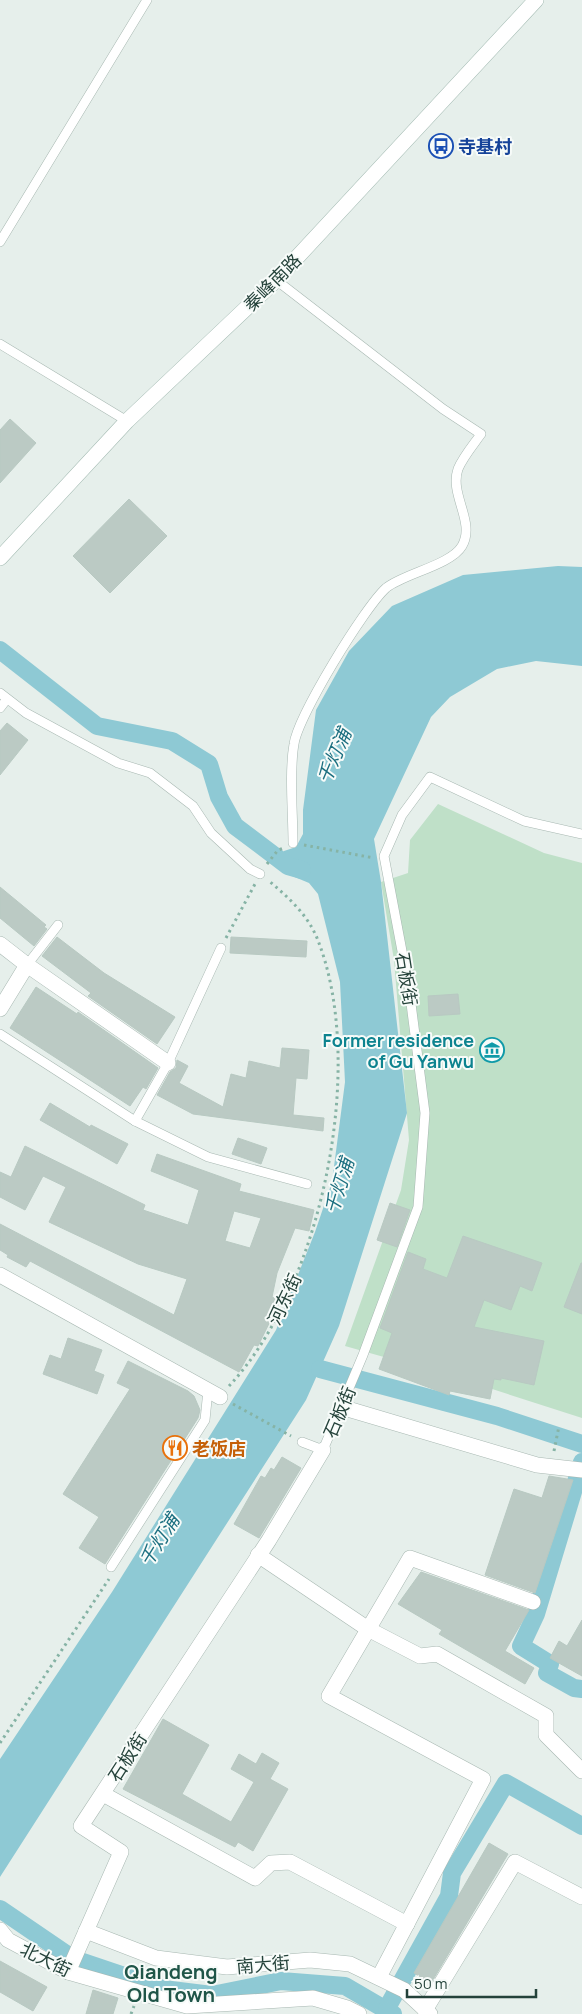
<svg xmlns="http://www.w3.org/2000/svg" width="582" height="2014" font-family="Manrope,'Noto Sans SC',sans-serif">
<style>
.green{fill:#bfe0c8}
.water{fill:#8ec9d4}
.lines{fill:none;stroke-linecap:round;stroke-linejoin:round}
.canal{stroke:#8ec9d4;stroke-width:18}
.building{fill:#bbcac4;stroke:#b8c9c2;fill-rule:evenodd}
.lane-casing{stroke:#a8b8b2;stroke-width:10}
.street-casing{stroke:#a8b8b2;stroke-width:16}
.secondary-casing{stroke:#a4bbb3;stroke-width:16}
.path{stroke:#86b3a5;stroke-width:3;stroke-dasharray:2.5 4;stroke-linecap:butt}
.lane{stroke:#fff;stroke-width:9}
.street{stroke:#fff;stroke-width:15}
.secondary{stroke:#fff;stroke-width:15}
.labels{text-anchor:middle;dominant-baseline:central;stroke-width:4;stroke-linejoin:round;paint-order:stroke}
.transit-label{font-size:18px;font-weight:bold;fill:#164399;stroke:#f7fbf9;text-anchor:start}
.street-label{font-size:18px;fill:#24423a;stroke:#f7fbf9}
.culture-label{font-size:18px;font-weight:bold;fill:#0d838f;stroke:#f7fbf9;text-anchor:end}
.food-label{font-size:18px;font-weight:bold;fill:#c56008;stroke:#f7fbf9;text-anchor:start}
.water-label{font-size:19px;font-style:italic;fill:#1c6f80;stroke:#f7fbf9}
.quarter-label{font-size:20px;font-weight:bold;fill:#1f5548;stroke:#f7fbf9}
</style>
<rect width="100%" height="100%" fill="#e6efeb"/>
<!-- green -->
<polygon class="green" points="438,804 544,853 582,863 582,1418 458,1378 345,1346 401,1190 409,1140 394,960 381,882 408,873 410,840"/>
<!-- water -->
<polygon class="water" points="558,566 582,567 582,666 536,661 497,669 450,697 431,717 374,839 381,882 407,1113 339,1326 306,1400 0,1877 0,1759 112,1592 276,1330 315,1232 332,1182 345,1082 340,982 318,894 309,883 285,873 280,859 284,851 296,847 303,834 303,810 316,710 349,651 392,606 463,575"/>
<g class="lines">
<!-- canal -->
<g class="canal">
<polyline points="0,650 97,726 172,741 209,764 219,797 235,826 288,866 302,870"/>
<polyline points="320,1369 497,1416 582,1444"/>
<polyline points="582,1462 536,1614 521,1646 550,1664 547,1673 574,1688 582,1689"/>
<polyline points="0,1909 69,1956"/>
<polyline points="80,1961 163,1989 212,1995 281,1981 345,1986 393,2014"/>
<polyline points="387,2008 449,1896 452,1873 506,1783 582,1826"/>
</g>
</g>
<!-- building -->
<g class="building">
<polygon points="10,419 36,443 0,483 0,430"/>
<polygon points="129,499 167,536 110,593 73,556"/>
<polygon points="7,723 28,740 0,775 0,731"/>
<polygon points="0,887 46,925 44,927 47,929 34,946 0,918"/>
<polygon points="57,937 104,973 175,1017 157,1044 88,996 91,993 42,956"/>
<polygon points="231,937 307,941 306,957 230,953"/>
<polygon points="36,987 77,1014 78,1012 158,1068 146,1089 143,1087 130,1106 10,1028"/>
<polygon points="458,994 460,1014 429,1016 428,996"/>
<polygon points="282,1048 309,1050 307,1079 296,1078 293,1115 324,1118 323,1131 193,1114 157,1095 170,1072 176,1068 177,1060 188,1066 179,1083 223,1107 231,1074 246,1078 249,1061 280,1068"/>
<polygon points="50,1103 90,1127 91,1125 128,1144 117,1164 40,1120"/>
<polygon points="238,1138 267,1148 261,1164 232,1154"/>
<path d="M25,1146L145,1205L143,1210L188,1225L199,1190L151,1171L157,1154L241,1184L239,1191L314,1210L309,1231L295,1228L277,1273L272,1297L280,1301L258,1346L254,1345L239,1372L30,1261L26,1267L7,1257L8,1255L0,1250V1224L174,1315L187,1279L138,1264L49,1222L66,1187L43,1176L25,1210L0,1197V1172L11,1177ZM234,1211L261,1218L250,1248L225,1241Z"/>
<polygon points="390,1203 410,1210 397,1247 377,1240"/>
<polygon points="463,1236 542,1263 532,1291 520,1286 511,1310 484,1300 474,1327 544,1341 534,1385 501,1378 501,1380 494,1379 490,1399 450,1391 449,1395 379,1369 392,1333 380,1328 408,1252 426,1259 423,1269 447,1278"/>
<polygon points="581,1263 582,1263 582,1314 564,1307"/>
<polygon points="68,1338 102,1350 94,1371 104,1375 97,1394 43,1374 50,1355 61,1359"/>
<polygon points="128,1361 188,1391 194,1396 200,1410 198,1418 105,1564 79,1548 99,1517 63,1494 130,1389 117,1383"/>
<polygon points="282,1457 301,1468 259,1538 234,1524 261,1476 265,1478 271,1468 274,1470"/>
<polygon points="549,1476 573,1480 535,1593 485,1575 514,1489 542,1498"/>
<polygon points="421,1572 529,1610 505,1651 534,1668 525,1684 439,1634 442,1630 398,1604"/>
<polygon points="582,1620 582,1676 550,1658 559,1641 567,1646"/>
<polygon points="163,1719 209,1745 182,1794 231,1822 254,1782 231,1769 239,1754 256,1764 262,1753 279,1763 270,1779 288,1789 253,1851 238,1842 235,1847 123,1789"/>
<polygon points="489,1843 508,1854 431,1983 414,1973"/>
<polygon points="0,1961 47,1987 33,2011 0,1992"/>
<polygon points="93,1990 118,1998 113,2014 86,2014"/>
</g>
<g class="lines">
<defs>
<g id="lane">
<polyline points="0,242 147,0"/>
<path d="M276,280L443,409L481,434C474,444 463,457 458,469C449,495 476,522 462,546C451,565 403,574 386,588C364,608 298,716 294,744C289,772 293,814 293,843"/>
<polyline points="0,344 127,421"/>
<polyline points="0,693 26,713 118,763 150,773 193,806 211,833 250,869 260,874"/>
<polyline points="0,708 7,699"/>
<polyline points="27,965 58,925"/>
<polyline points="0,1034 135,1121 208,1157 307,1184"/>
<polyline points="135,1121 168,1063 221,948"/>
<polyline points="302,1442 323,1450 363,1355 418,1207 425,1113 409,988 384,856 402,815 430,777 524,821 582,834"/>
<polyline points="111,1567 205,1420 208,1390"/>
</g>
<g id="street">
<polyline points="0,944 27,965 168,1063"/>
<polyline points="0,1009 27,965"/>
<polyline points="0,1275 220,1397"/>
<polyline points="341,1407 537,1465 582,1470"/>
<polyline points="258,1555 368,1629 420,1656 437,1654 546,1716 546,1735 582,1771"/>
<polyline points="103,1794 255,1878 271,1863 290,1862 407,1924"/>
<polyline points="0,1930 8,1940 68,1972 187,2006 313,1998 347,2008 359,2014"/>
<polyline points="86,1931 156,1958 227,1967 310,1960 350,1964 404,1990 430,2014"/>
<polyline points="68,1972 121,1852 81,1826 269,1540 323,1450"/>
<polyline points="379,1977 483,1779 329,1696 410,1558 533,1602"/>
<polyline points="425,2010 515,1862 582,1897"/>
</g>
<polyline id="secondary" points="0,558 127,421 276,280 536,0"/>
</defs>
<!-- lane casing -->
<use href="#lane" class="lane-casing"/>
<!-- street casing -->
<use href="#street" class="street-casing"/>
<!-- secondary casing -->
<use href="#secondary" class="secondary-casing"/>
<!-- path -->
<g class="path">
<polyline points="304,845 374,858"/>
<polyline points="267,864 278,850 284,848"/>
<polyline points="226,938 255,884"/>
<path d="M229,1386C322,1287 368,1064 317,938C307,914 288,897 269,881"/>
<polyline points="233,1404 291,1436"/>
<polyline points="554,1451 559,1426"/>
<polyline points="0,1743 109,1579"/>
<polyline points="131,2014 134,2006"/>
</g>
<!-- lane -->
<use href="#lane" class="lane"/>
<!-- street -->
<use href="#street" class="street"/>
<!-- secondary -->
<use href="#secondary" class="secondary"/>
</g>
<!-- icons -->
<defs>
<symbol id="bus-ring" viewBox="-11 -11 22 22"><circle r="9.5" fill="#f7fbf9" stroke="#1a4fb4" stroke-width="1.5"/><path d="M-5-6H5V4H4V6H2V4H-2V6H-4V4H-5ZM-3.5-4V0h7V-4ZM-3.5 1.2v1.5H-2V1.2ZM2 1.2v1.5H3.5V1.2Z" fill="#1a4fb4"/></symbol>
<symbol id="museum-ring" viewBox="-11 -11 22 22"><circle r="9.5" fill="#f7fbf9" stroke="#0f9aa8" stroke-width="1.5"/><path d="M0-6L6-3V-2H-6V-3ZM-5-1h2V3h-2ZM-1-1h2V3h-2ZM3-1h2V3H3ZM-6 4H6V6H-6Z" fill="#0f9aa8"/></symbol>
<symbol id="restaurant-ring" viewBox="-11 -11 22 22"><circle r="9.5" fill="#f7fbf9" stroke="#e8710a" stroke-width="1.5"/><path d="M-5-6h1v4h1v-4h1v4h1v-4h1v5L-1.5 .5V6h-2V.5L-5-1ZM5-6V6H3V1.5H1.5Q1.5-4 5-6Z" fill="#e8710a"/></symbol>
</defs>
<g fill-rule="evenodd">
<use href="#bus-ring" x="427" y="132" width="28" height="28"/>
<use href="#museum-ring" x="478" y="1036" width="28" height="28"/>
<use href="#restaurant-ring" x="161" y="1434" width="28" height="28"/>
</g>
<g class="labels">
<!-- transit labels -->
<g class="transit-label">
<text x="458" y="146">寺基村</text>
</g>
<!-- street labels -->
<g class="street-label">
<text transform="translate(272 282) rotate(-45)">秦峰南路</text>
<text transform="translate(407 979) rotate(81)">石板街</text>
<text transform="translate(284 1299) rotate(-65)">河东街</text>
<text transform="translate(339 1412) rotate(-67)">石板街</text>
<text transform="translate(127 1757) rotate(-57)">石板街</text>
<text transform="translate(46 1959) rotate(26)">北大街</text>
<text transform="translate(263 1964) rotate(-5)">南大街</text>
</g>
<!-- culture labels -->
<g class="culture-label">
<text x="474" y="1040">Former residence<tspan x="474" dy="21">of Gu Yanwu</tspan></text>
</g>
<!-- food labels -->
<g class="food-label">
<text x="192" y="1448">老饭店</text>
</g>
<!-- water labels -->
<g class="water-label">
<text transform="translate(334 756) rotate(-67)">千灯浦</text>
<text transform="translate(339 1186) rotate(-73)">千灯浦</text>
<text transform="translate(159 1540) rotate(-58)">千灯浦</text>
</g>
<!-- quarter labels -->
<g class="quarter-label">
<text x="171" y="1971">Qiandeng<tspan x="171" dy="23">Old Town</tspan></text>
</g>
</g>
<!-- scale -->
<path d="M407 1989v8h129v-8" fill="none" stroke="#24423a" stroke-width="2.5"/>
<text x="414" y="1989" font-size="15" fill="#24423a" stroke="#f7fbf9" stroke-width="4" paint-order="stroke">50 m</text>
</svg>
